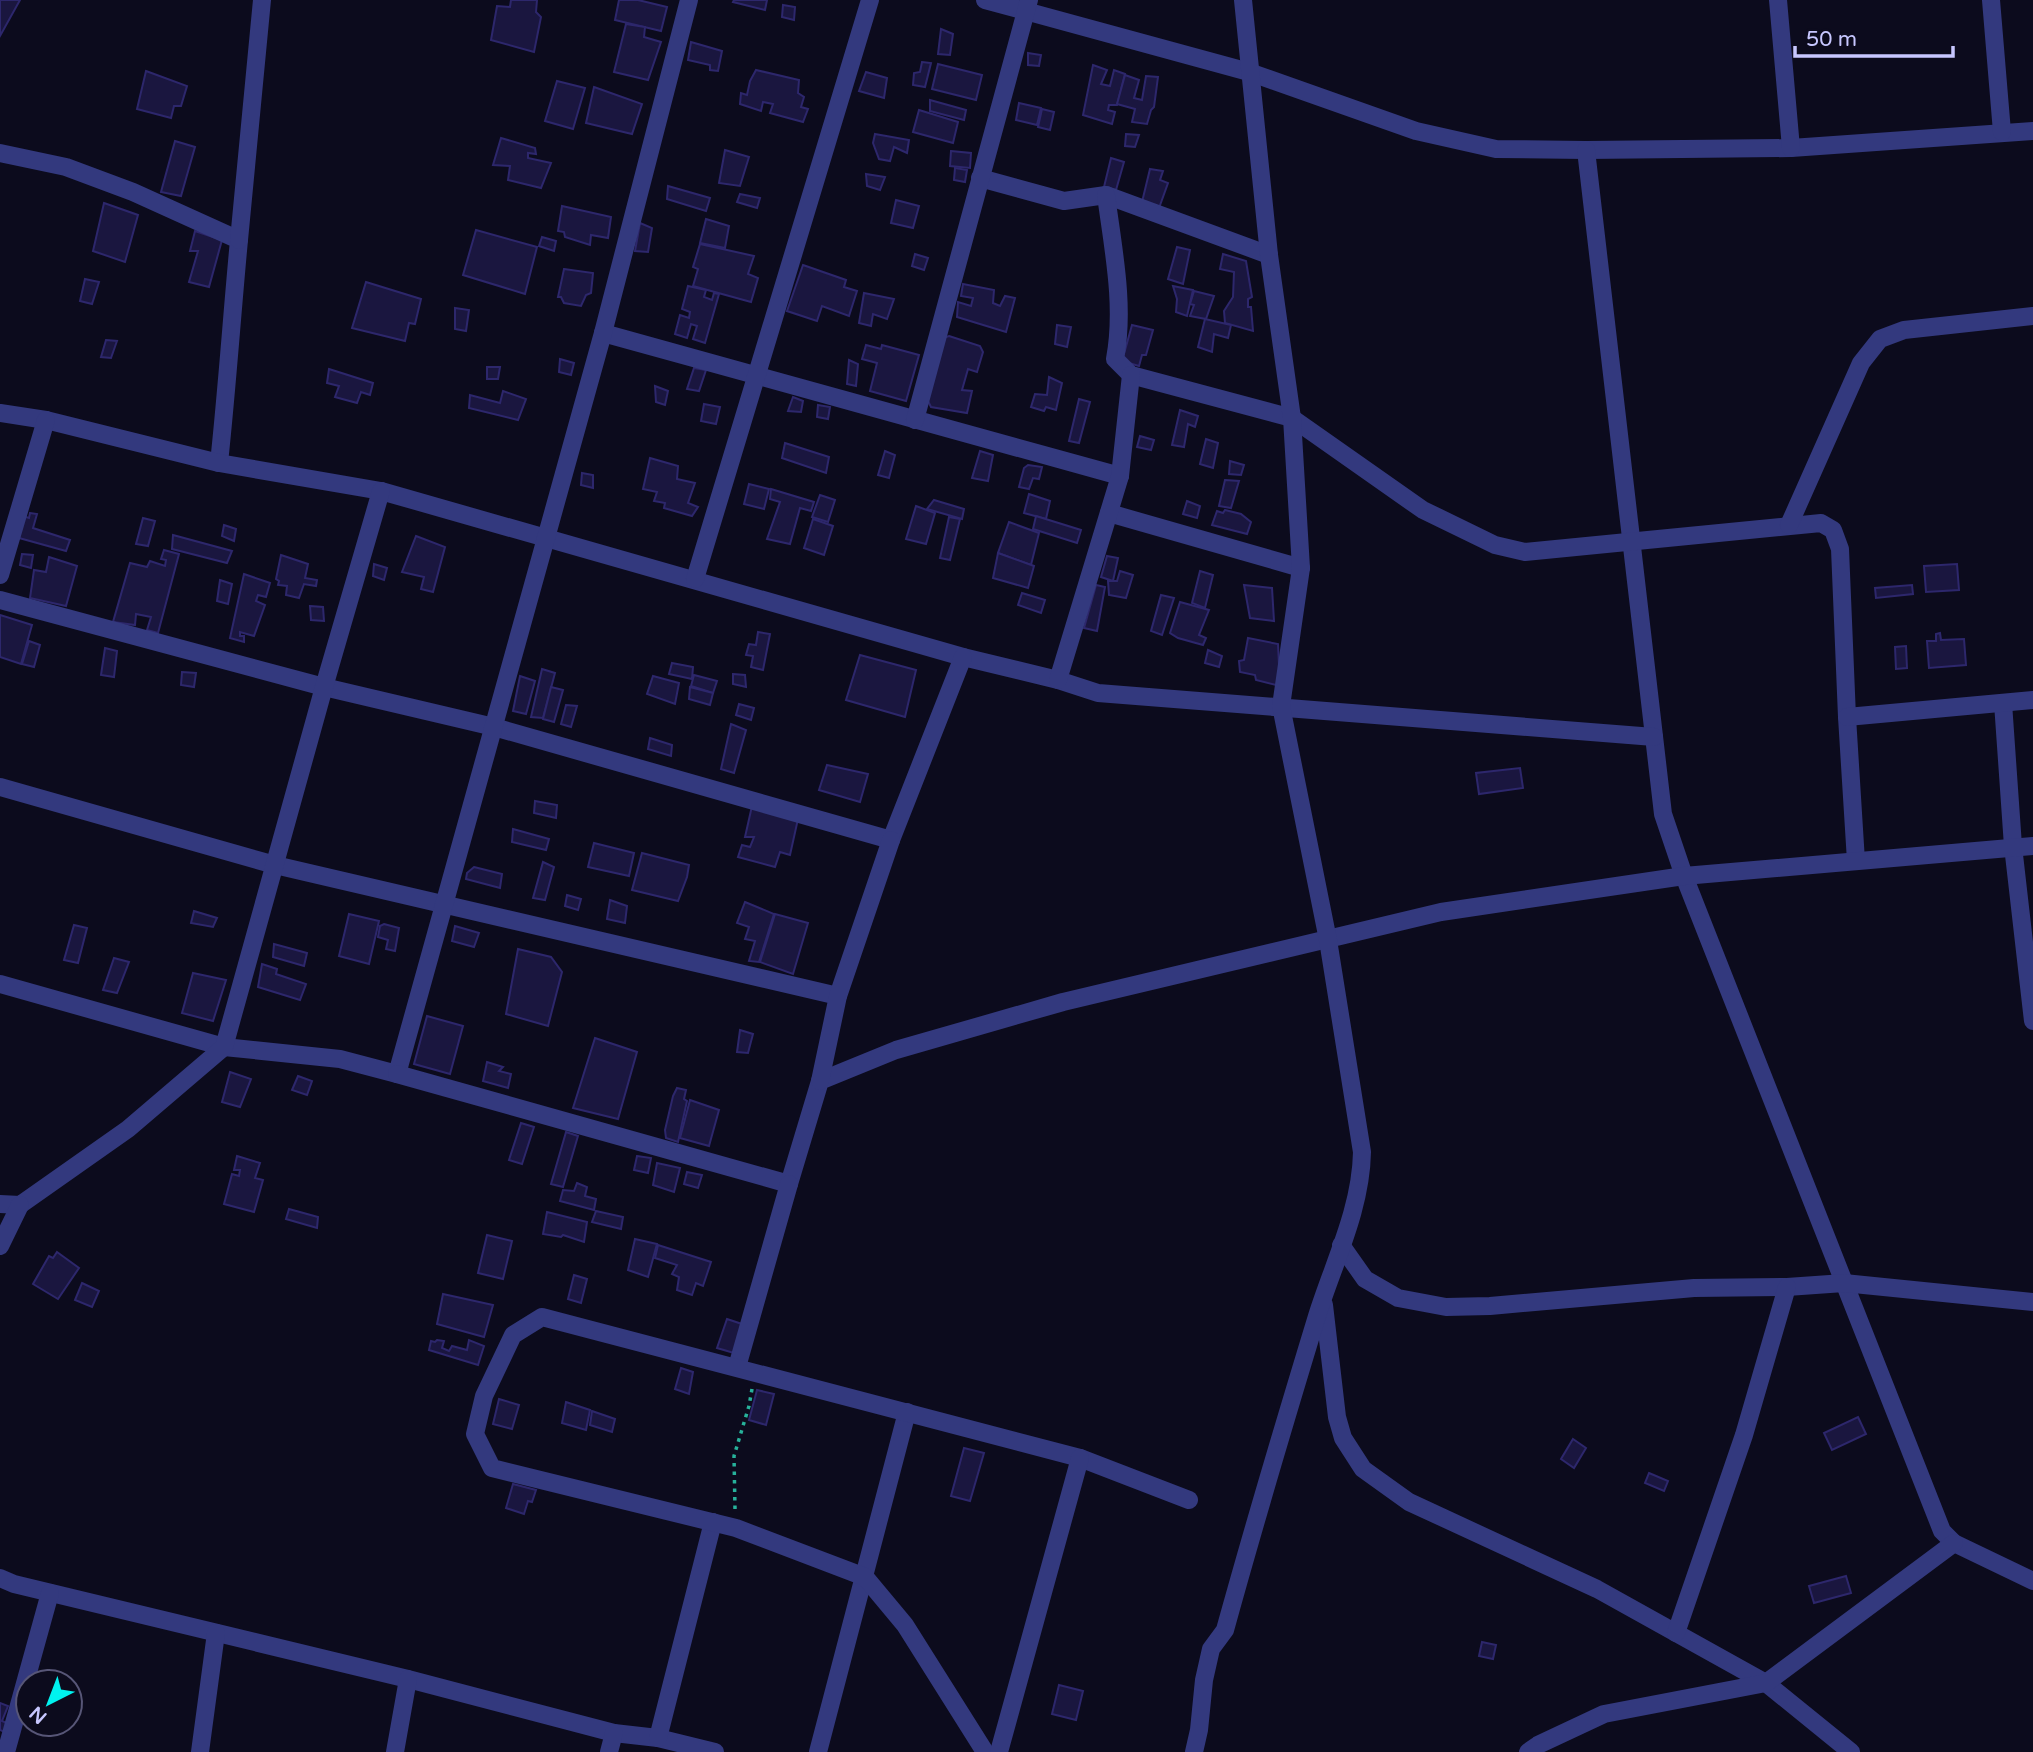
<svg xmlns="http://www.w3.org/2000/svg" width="2033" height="1752" font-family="'Varela Round',sans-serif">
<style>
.building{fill:#1a163f;stroke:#2d276c;stroke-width:2}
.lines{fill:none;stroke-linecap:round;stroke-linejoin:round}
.path{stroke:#27b29b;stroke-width:3.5;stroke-dasharray:3.5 5;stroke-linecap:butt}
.minor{stroke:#33397e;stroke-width:18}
</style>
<rect width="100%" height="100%" fill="#0c0b1d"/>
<!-- building -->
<g class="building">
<polygon points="0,0 20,0 0,36"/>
<polygon points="511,0 537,0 536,12 541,17 534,52 491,40 497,6 510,7"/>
<polygon points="619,0 638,0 667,7 661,31 615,20"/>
<polygon points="734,0 767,0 765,10 733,2"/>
<polygon points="783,5 795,7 794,20 782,17"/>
<polygon points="626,24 645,27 644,37 661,42 648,80 614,72"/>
<polygon points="941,29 953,34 950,55 938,54"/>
<polygon points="691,42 722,51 718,71 710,70 710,65 688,60"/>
<polygon points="1028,53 1041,55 1039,66 1028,65"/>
<polygon points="922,62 931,63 925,87 913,85 914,73 920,72"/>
<polygon points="938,64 982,75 976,100 932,89"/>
<polygon points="1093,65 1107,70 1101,84 1110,86 1114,70 1125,74 1117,105 1109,105 1108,110 1115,112 1112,124 1083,115"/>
<polygon points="756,70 799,80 798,93 804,97 801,107 808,109 803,122 770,113 773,104 763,102 761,111 740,104 741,93 747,95 750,81"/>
<polygon points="146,71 187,86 181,106 174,106 171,118 137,109"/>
<polygon points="866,72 887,78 884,98 859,91"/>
<polygon points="1125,75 1139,80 1134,98 1142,100 1146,76 1158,77 1154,107 1151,110 1147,124 1132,122 1135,109 1117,104"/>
<polygon points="557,81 585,88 573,129 545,121"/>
<polygon points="594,87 642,104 632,134 586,123"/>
<polygon points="930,100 966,110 964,120 930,111"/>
<polygon points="1019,103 1041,108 1037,125 1016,120"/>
<polygon points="1042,109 1054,112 1050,130 1038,127"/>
<polygon points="919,110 958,122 953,143 913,132"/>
<polygon points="875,134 909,140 907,153 894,147 890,161 879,159 873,143"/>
<polygon points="1126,134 1139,135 1135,147 1125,146"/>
<polygon points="501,138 535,148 536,154 528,153 528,158 551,163 541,188 508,180 510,166 493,165"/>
<polygon points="175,141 195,147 181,196 161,192"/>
<polygon points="725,150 749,157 740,186 719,183"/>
<polygon points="951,151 971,153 970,168 950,166"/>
<polygon points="1111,158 1124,162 1116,190 1104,187"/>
<polygon points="955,168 967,170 965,182 954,180"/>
<polygon points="1150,169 1163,171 1160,180 1168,183 1159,208 1142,202"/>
<polygon points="866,174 885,177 880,190 867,186"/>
<polygon points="668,186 710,198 706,211 667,199"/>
<polygon points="740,194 760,198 757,208 737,202"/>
<polygon points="896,200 919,206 913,228 891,223"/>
<polygon points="104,203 138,215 125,262 93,251"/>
<polygon points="562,206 611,217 608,238 591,235 590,245 565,237 564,232 558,231"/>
<polygon points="706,219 729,226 725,248 700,243"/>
<polygon points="640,223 652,228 648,252 635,251"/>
<polygon points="476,230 537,247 525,294 463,275"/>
<polygon points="195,231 222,240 209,287 189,282 198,251 190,251"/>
<polygon points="542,237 556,241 554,251 539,246"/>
<polygon points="700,244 754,256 748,274 758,278 751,302 693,286 698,269 693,267"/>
<polygon points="1177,247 1190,250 1183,284 1168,279"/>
<polygon points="915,254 928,258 924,270 912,266"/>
<polygon points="1223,254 1246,261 1252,297 1248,299 1248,307 1251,307 1253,331 1225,323 1224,311 1233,297 1234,272 1220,269"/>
<polygon points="803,265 846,280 844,287 857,291 849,316 822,306 817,321 787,311"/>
<polygon points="564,269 593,273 591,293 586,295 581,306 564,303 561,297 558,297"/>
<polygon points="85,279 99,282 92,304 80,301"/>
<polygon points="366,282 421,299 415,324 409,323 405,341 352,328"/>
<polygon points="963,284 994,290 993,303 1000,306 1005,296 1015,298 1006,332 957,317 958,302 971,306 973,298 961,296"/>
<polygon points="688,286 706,290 704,297 712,300 714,293 719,294 705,343 693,339 697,326 691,324 687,338 675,334 680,315 689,318 690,312 682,309"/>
<polygon points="1173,286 1193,290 1187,316 1176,312 1177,299"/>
<polygon points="1194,291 1214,296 1206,319 1190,316 1194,305 1190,304"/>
<polygon points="864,293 894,299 887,319 873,314 871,326 859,323"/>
<polygon points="455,308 469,310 466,331 455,329"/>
<polygon points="1205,319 1231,325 1228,338 1214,334 1212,352 1198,347"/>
<polygon points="1057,325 1071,327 1067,347 1055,344"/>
<polygon points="1132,325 1153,330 1146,355 1142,355 1139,366 1122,361"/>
<polygon points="949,336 980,346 983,352 977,372 968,369 962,390 972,391 967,413 931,407 926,397 943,338"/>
<polygon points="106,340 117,341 111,358 101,357"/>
<polygon points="866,345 881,349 882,345 919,355 906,401 870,391 877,363 862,359"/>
<polygon points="560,359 574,363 571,375 559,372"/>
<polygon points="849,360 858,364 856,386 847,384"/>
<polygon points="487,367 500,367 498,379 487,379"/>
<polygon points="694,368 706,370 699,391 687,389"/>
<polygon points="329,369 373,383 370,395 361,392 357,403 335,397 339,386 327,383"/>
<polygon points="1049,377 1062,383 1056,410 1046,407 1044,411 1031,407 1035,394 1047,395"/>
<polygon points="655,386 668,391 665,405 656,402"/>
<polygon points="503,391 526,399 518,420 469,408 470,395 500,403"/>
<polygon points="793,397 803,401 801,412 788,411"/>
<polygon points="1079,399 1090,402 1079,443 1069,441"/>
<polygon points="704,404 720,407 716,424 701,421"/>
<polygon points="818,405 830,407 828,419 817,417"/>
<polygon points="1180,410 1198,416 1195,427 1188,424 1184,447 1172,445"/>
<polygon points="1140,436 1154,440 1151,450 1137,447"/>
<polygon points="1206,439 1218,443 1213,468 1200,464"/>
<polygon points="785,443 829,457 826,473 782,458"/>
<polygon points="885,451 895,455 889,478 878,475"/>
<polygon points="980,451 993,455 988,481 972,478"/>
<polygon points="650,458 678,466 677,479 695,483 688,503 698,507 692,516 664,508 665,503 654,501 657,492 643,489"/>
<polygon points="1230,461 1244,465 1241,475 1229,474"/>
<polygon points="1028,465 1042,467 1039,479 1033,478 1029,489 1019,487 1024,468"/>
<polygon points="582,473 593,475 593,488 581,485"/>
<polygon points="1225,480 1239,481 1231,508 1219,506"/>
<polygon points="749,484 769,489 764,509 744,504"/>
<polygon points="771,489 814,502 811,511 800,508 790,544 767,539 780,502 770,499"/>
<polygon points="1029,494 1050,501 1046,519 1024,513"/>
<polygon points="820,495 835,500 828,522 812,517"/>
<polygon points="934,500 964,509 962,519 927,509"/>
<polygon points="1187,501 1200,506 1197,518 1183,514"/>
<polygon points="916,506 935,513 926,544 906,539"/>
<polygon points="1225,510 1241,514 1251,522 1247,534 1212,525 1217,511 1223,513"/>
<polygon points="30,513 37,514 33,528 70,540 66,551 19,538 23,516 29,518"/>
<polygon points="1036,516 1081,530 1077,543 1033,529"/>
<polygon points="949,517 960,519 950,560 940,558"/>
<polygon points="143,518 155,521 148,546 136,544"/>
<polygon points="813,519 833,526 824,555 804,548"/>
<polygon points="1009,522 1039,533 1031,565 998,553"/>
<polygon points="224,525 236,529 234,541 222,536"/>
<polygon points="173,535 232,551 227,563 172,549"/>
<polygon points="416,536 445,547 433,592 421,589 424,577 402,572"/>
<polygon points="164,550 179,554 158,633 147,630 151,617 136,614 135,625 113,622 130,563 147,567 150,561 165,566 166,560 161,559"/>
<polygon points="998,553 1034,566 1028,588 993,578"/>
<polygon points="22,554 33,555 31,568 20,565"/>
<polygon points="281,555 308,564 305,578 317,580 316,586 304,584 299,598 286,595 287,586 278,585 279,581 276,579"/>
<polygon points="1107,556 1118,558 1113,581 1101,577"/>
<polygon points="49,557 77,566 66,606 30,598 34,570 46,572"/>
<polygon points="374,564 387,568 384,580 373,576"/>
<polygon points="1957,564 1959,590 1926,592 1924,566"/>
<polygon points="1120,571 1133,575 1126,598 1109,595 1108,581 1117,581"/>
<polygon points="1200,571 1213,575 1205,608 1192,603"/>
<polygon points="244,574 270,583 266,597 258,595 256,601 265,605 254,636 240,632 240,636 244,636 244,642 230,638"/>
<polygon points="220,580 232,584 228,604 217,601"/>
<polygon points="1096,585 1105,587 1097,631 1084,628"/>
<polygon points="1244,585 1272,588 1274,621 1250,618"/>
<polygon points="1912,585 1913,594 1876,598 1875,588"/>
<polygon points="1022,593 1045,600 1041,613 1018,605"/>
<polygon points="1161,595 1174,598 1162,635 1151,631"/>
<polygon points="1180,602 1209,610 1199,635 1206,638 1203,645 1178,638 1170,633"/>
<polygon points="310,606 323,607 324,621 311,620"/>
<polygon points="0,615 32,625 21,664 0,657"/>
<polygon points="758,632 770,634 763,670 751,667 753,656 746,655 749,644 756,645"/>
<polygon points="1940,633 1941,640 1964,639 1966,665 1929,668 1927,641 1936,641 1936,634"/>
<polygon points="1248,638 1278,644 1280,686 1256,680 1255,675 1240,672 1239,661 1244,660"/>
<polygon points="29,641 40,645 34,667 22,664"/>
<polygon points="1906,646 1907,668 1896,669 1895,647"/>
<polygon points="105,648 117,651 114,677 101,675"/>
<polygon points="1208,650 1222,656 1219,667 1205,663"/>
<polygon points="860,655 916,670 905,717 846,700"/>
<polygon points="672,663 693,667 692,679 669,674"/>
<polygon points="542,669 555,673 543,718 531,717"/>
<polygon points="182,672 196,673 194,687 181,685"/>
<polygon points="733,674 745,675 746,687 733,684"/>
<polygon points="694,675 717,681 713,693 691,686"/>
<polygon points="520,676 535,681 526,714 513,711"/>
<polygon points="653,676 679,683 675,704 647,694"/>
<polygon points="551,687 563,690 554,722 543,719"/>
<polygon points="690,687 713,693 710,705 689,699"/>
<polygon points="739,704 754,708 751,720 736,715"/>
<polygon points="566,705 577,706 571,727 561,724"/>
<polygon points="731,724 746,730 734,773 721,769"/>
<polygon points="650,738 672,745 671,756 648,749"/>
<polygon points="827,765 868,774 860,802 819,790"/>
<polygon points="1520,768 1523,788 1479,794 1476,773"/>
<polygon points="535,801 557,805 556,818 534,813"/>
<polygon points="752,806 798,819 790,855 780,852 775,867 738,857 742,845 750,847 754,837 745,837"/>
<polygon points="513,829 549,839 546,850 512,842"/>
<polygon points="594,843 634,853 629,876 588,867"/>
<polygon points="642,853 689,865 687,877 678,901 632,890"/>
<polygon points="543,862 554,867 545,900 533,898"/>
<polygon points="474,867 502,874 500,888 466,879 467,873"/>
<polygon points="567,895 581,899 578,910 565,906"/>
<polygon points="610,900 627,906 625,923 607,919"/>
<polygon points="745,902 774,914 759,962 749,961 755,941 745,939 749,927 737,923"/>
<polygon points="194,911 217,918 213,927 191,923"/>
<polygon points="349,914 379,921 369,964 339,956"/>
<polygon points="775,914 808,923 793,974 760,962"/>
<polygon points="384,924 399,928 395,951 386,949 388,940 378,937 380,926"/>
<polygon points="74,925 87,928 78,963 64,960"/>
<polygon points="455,926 479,933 474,947 452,941"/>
<polygon points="274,944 307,953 304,966 273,957"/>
<polygon points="518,949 551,957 562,972 548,1026 506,1014"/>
<polygon points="114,958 129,962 117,993 103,990"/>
<polygon points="262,964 277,969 276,974 306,984 300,1000 258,987"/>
<polygon points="193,973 226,980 213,1021 182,1013"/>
<polygon points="427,1016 463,1026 450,1074 414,1064"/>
<polygon points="740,1030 753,1034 748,1053 737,1052"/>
<polygon points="595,1038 637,1052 618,1119 573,1108"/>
<polygon points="487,1062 503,1067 499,1071 511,1074 508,1088 483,1081"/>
<polygon points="230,1072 251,1079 240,1107 222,1102"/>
<polygon points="298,1076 312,1081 307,1095 292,1090"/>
<polygon points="677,1088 686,1090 684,1099 687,1101 678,1142 666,1138 665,1130 673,1096"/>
<polygon points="690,1100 719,1110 709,1146 680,1138"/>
<polygon points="521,1123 534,1127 522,1164 509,1160"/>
<polygon points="566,1132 578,1136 563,1187 551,1184"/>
<polygon points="237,1156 260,1163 255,1178 263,1180 254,1212 224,1204 232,1174 239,1176 240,1170 234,1170"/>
<polygon points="637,1156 651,1158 648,1173 634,1170"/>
<polygon points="657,1163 680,1168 674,1192 653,1185"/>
<polygon points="687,1172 702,1175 698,1188 684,1184"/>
<polygon points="577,1183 587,1187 585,1196 596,1199 594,1210 560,1201 563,1190 574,1191"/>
<polygon points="289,1209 318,1217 317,1228 286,1219"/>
<polygon points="596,1211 623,1217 621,1229 592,1222"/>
<polygon points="547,1212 587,1222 584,1242 563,1235 561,1237 543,1234"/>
<polygon points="487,1235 512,1241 503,1279 478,1273"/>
<polygon points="635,1239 657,1244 648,1277 628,1270"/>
<polygon points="658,1245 711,1262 703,1286 696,1283 692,1295 677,1290 679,1277 672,1274 677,1265 655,1258"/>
<polygon points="57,1252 79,1268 58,1299 33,1284 49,1256 53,1258"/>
<polygon points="574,1275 587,1279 581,1303 568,1299"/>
<polygon points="82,1283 99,1291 92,1307 75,1300"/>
<polygon points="443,1294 493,1305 484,1337 437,1324"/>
<polygon points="727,1319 742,1324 734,1353 717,1348"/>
<polygon points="437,1340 444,1341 442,1348 449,1351 452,1346 467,1350 469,1340 484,1346 478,1365 429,1350 431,1341 435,1342"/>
<polygon points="681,1368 693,1372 689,1394 675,1389"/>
<polygon points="757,1390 774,1394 766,1425 749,1420"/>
<polygon points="499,1399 519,1405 512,1429 493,1424"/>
<polygon points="566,1402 590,1410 586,1430 562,1423"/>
<polygon points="592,1411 615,1419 612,1432 590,1425"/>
<polygon points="1858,1417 1866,1434 1832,1450 1824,1433"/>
<polygon points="1573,1439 1586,1448 1574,1468 1561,1459"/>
<polygon points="964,1448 984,1453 970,1501 951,1496"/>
<polygon points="1649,1473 1668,1481 1664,1491 1645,1483"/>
<polygon points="513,1484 536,1490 532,1502 528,1501 524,1514 506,1508"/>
<polygon points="1846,1576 1851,1593 1814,1603 1809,1586"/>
<polygon points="1482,1642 1496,1645 1493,1659 1479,1656"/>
<polygon points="1059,1685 1083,1691 1076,1720 1052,1714"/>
<polygon points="0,1703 8,1706 2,1721 9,1724 7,1733 0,1730"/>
</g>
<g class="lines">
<!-- path -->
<polyline class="path" points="735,1509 734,1456 749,1406 752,1389"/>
<!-- minor -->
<g class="minor">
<polyline points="985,0 1249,72 1416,131 1496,149 1586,150 1791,148 2033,131"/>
<polyline points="1778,0 1791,148"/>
<polyline points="1991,0 2002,132"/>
<polyline points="1586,150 1663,814 1684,876 1942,1531 1954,1543 2033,1581"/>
<path d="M0,153L66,167L133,192L239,240C232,314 227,389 219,463"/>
<polyline points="980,178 1064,201 1106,195 1269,255"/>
<path d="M1106,195C1113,249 1125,305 1115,359L1131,375L1292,418L1423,510L1495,545L1525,552L1821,523L1833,530L1840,549L1847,717L1856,861"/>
<polyline points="239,240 262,0"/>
<polyline points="603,333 1120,476"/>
<polyline points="0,413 46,420 219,463 381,491 963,657 1058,680 1098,693 1654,737"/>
<polyline points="915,420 1029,0"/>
<polyline points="1109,513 1301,568"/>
<polyline points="1789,525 1861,363 1880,339 1904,330 2033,316"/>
<polyline points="0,575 46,420"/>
<polyline points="695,579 870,0"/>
<polyline points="0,600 324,687 494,727 891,840 963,657"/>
<polyline points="1058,680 1120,476 1131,375"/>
<polyline points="2003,703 2013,846 2033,1021"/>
<polyline points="1847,717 2033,700"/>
<polyline points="0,787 275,865 838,996"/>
<polyline points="0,984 224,1047 340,1059 397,1074 603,333 689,0"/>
<polyline points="397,1074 789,1184 820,1081 896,1050 1063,1002 1441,912 1684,876 2033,846"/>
<polyline points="820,1081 838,996 891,840"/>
<polyline points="0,1204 20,1205 128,1129 224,1047 324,687 381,491"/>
<polyline points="1341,1245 1365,1279 1398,1298 1446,1307 1490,1306 1694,1288 1787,1287 1844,1283 2033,1302"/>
<polyline points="0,1246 20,1205"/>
<polyline points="1324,1305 1337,1417 1343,1438 1363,1469 1409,1502 1597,1589 1766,1683 1851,1752"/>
<polyline points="737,1367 789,1184"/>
<polyline points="0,1578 14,1584 408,1679 614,1733 658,1738 715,1752"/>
<polyline points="1676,1633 1744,1435 1787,1287"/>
<polyline points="658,1738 713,1522"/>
<polyline points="6,1752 50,1593"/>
<polyline points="200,1752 216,1633"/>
<polyline points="395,1752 408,1679"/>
<polyline points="609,1752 614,1733"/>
<polyline points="818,1752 907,1412"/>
<polyline points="985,1752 905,1625 865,1577 736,1528 492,1468 475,1434 484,1396 513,1335 542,1317 1080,1458 1189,1500"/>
<polyline points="999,1752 1080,1458"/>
<path d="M1194,1752L1199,1730L1204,1680L1211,1649L1225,1630C1254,1525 1285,1421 1317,1316C1334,1262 1361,1209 1362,1152L1328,940L1281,706L1301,568L1292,418L1269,255L1243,0"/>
<polyline points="1528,1752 1538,1745 1604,1714 1766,1683 1954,1543"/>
</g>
</g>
<!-- north arrow -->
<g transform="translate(49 1703) rotate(222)"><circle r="33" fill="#0c0b1d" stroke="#575677" stroke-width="2"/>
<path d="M0-5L12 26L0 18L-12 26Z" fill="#00f2ef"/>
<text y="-10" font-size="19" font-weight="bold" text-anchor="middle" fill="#c7c7ff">N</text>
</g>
<!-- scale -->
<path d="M1795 46v10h158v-10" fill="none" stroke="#c7c7ff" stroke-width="3.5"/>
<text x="1806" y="46" font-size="21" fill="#c7c7ff" stroke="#0c0b1d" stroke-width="5" paint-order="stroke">50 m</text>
</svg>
